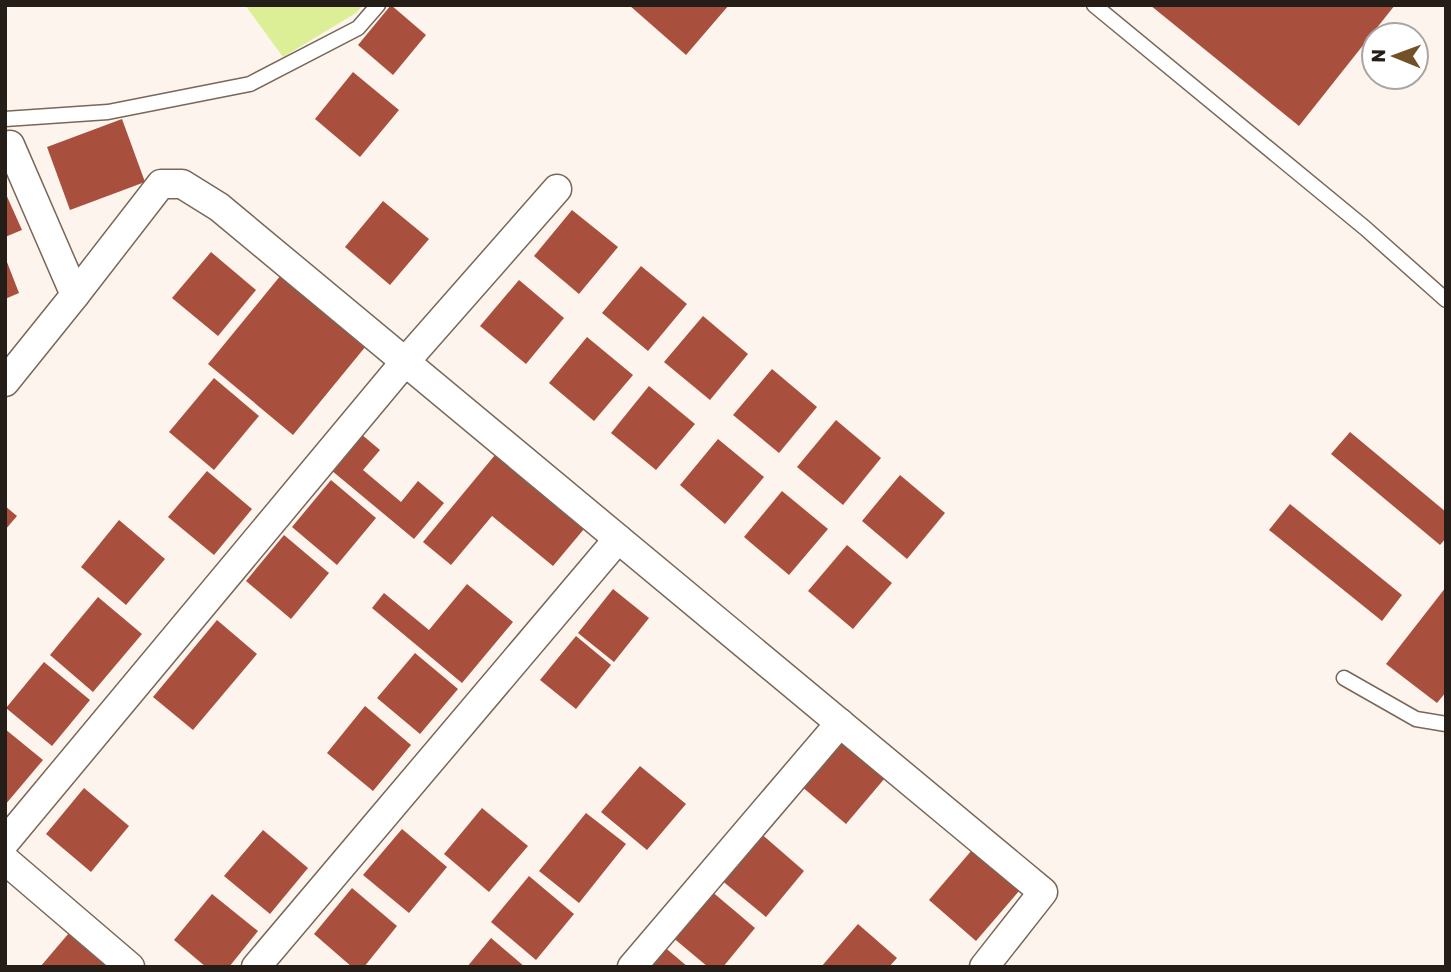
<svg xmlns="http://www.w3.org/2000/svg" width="1451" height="972" font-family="Rubik,sans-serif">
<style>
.green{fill:#ddef96}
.building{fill:#a8503d}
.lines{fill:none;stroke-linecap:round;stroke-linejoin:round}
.lane-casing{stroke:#796758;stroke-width:17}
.street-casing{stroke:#796758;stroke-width:31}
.lane{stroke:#fff;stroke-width:14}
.street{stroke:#fff;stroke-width:28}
</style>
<rect width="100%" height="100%" fill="#fdf4ed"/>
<!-- green -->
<polygon class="green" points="245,5 363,5 356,13 283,57"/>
<!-- building -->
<g class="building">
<polygon points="391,5 426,35 393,75 358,45"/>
<polygon points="629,5 729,5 686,55"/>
<polygon points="1150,5 1395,5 1299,126"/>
<polygon points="353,72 399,110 360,157 315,119"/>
<polygon points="122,119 145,182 70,210 47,147"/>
<polygon points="5,192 22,230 5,237"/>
<polygon points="383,201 429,239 390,285 345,247"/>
<polygon points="572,210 618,247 579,294 534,256"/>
<polygon points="211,252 256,290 218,336 172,298"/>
<polygon points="5,257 19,293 5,299"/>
<polygon points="641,266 687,304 648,351 602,313"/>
<polygon points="281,275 366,346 293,435 208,364"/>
<polygon points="519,280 564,318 526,364 480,326"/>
<polygon points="703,316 748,354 710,400 664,362"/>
<polygon points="587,337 633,375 594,421 549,383"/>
<polygon points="772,369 817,407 779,453 733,415"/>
<polygon points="214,378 259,416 214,470 169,432"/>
<polygon points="649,386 695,424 656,470 611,433"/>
<polygon points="836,420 881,458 843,505 797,467"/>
<polygon points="1350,432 1446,512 1446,538 1440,545 1331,454"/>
<polygon points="361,434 380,450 363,470 401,502 418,481 444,503 414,539 331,470"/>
<polygon points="718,439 764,477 725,524 680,485"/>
<polygon points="495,455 584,529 553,566 492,516 451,565 423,542"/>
<polygon points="207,471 252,509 214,555 168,517"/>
<polygon points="900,475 945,513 907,559 862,521"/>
<polygon points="331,480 376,518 337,565 292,527"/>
<polygon points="782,491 828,529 789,575 744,537"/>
<polygon points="1290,504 1402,595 1382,621 1269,530"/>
<polygon points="5,506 17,516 5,530"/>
<polygon points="119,520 165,559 126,605 81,567"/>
<polygon points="284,535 329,573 291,619 246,581"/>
<polygon points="847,545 892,583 853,629 808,591"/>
<polygon points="467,584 513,622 462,683 372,608 384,593 429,630"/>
<polygon points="1446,587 1446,692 1437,703 1386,664"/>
<polygon points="613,589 649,618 614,662 578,633"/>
<polygon points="98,597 142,634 93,692 50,655"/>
<polygon points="217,620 257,654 193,730 153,697"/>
<polygon points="576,636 611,665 576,709 540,680"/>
<polygon points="415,653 458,689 420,734 377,698"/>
<polygon points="44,662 90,700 52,746 6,708"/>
<polygon points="365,706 411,745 373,791 327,753"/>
<polygon points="5,729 43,760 5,805"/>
<polygon points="840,739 885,778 846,824 801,786"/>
<polygon points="640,766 686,804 647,850 601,812"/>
<polygon points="84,788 129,826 91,872 46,834"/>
<polygon points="482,808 528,846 489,892 444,854"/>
<polygon points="586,813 626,844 579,903 539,871"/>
<polygon points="402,829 447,867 409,913 363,875"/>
<polygon points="263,830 308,868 270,914 224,876"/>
<polygon points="759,832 804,871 766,917 720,879"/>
<polygon points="972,850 1019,891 976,941 929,900"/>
<polygon points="529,876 574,914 536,960 491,922"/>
<polygon points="352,888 397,926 364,967 352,967 314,934"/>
<polygon points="710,890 755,928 723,967 708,967 671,936"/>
<polygon points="212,894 258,931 229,967 206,967 174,940"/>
<polygon points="858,924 897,958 889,967 821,967"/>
<polygon points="69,933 109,967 40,967"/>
<polygon points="491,938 525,967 467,967"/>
<polygon points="662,945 688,967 644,967"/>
</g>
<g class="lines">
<defs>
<g id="lane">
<polyline points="1094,5 1365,228 1446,300"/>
<polyline points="5,119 108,112 250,84 358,28 378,5"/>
<polyline points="1344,678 1416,719 1446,724"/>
</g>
<g id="street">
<polyline points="75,295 161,184 182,184 219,207 1043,892 984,967"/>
<polyline points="5,382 75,295 10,145"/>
<polyline points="5,842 404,363 557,189"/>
<polyline points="5,860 130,967"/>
<polyline points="256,967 618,539"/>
<polyline points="632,967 840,723"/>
</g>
</defs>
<!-- lane casing -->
<use href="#lane" class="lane-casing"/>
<!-- street casing -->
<use href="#street" class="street-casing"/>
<!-- lane -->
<use href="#lane" class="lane"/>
<!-- street -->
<use href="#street" class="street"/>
</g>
<!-- border -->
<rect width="1451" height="972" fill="none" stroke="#251e18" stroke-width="14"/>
<!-- north arrow -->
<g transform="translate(1395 56) rotate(271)"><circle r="33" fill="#ffffff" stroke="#a8a5a3" stroke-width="2"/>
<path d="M0-5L12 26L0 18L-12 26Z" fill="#725028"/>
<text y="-10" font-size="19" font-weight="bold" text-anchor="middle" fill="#251e18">N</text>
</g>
</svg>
